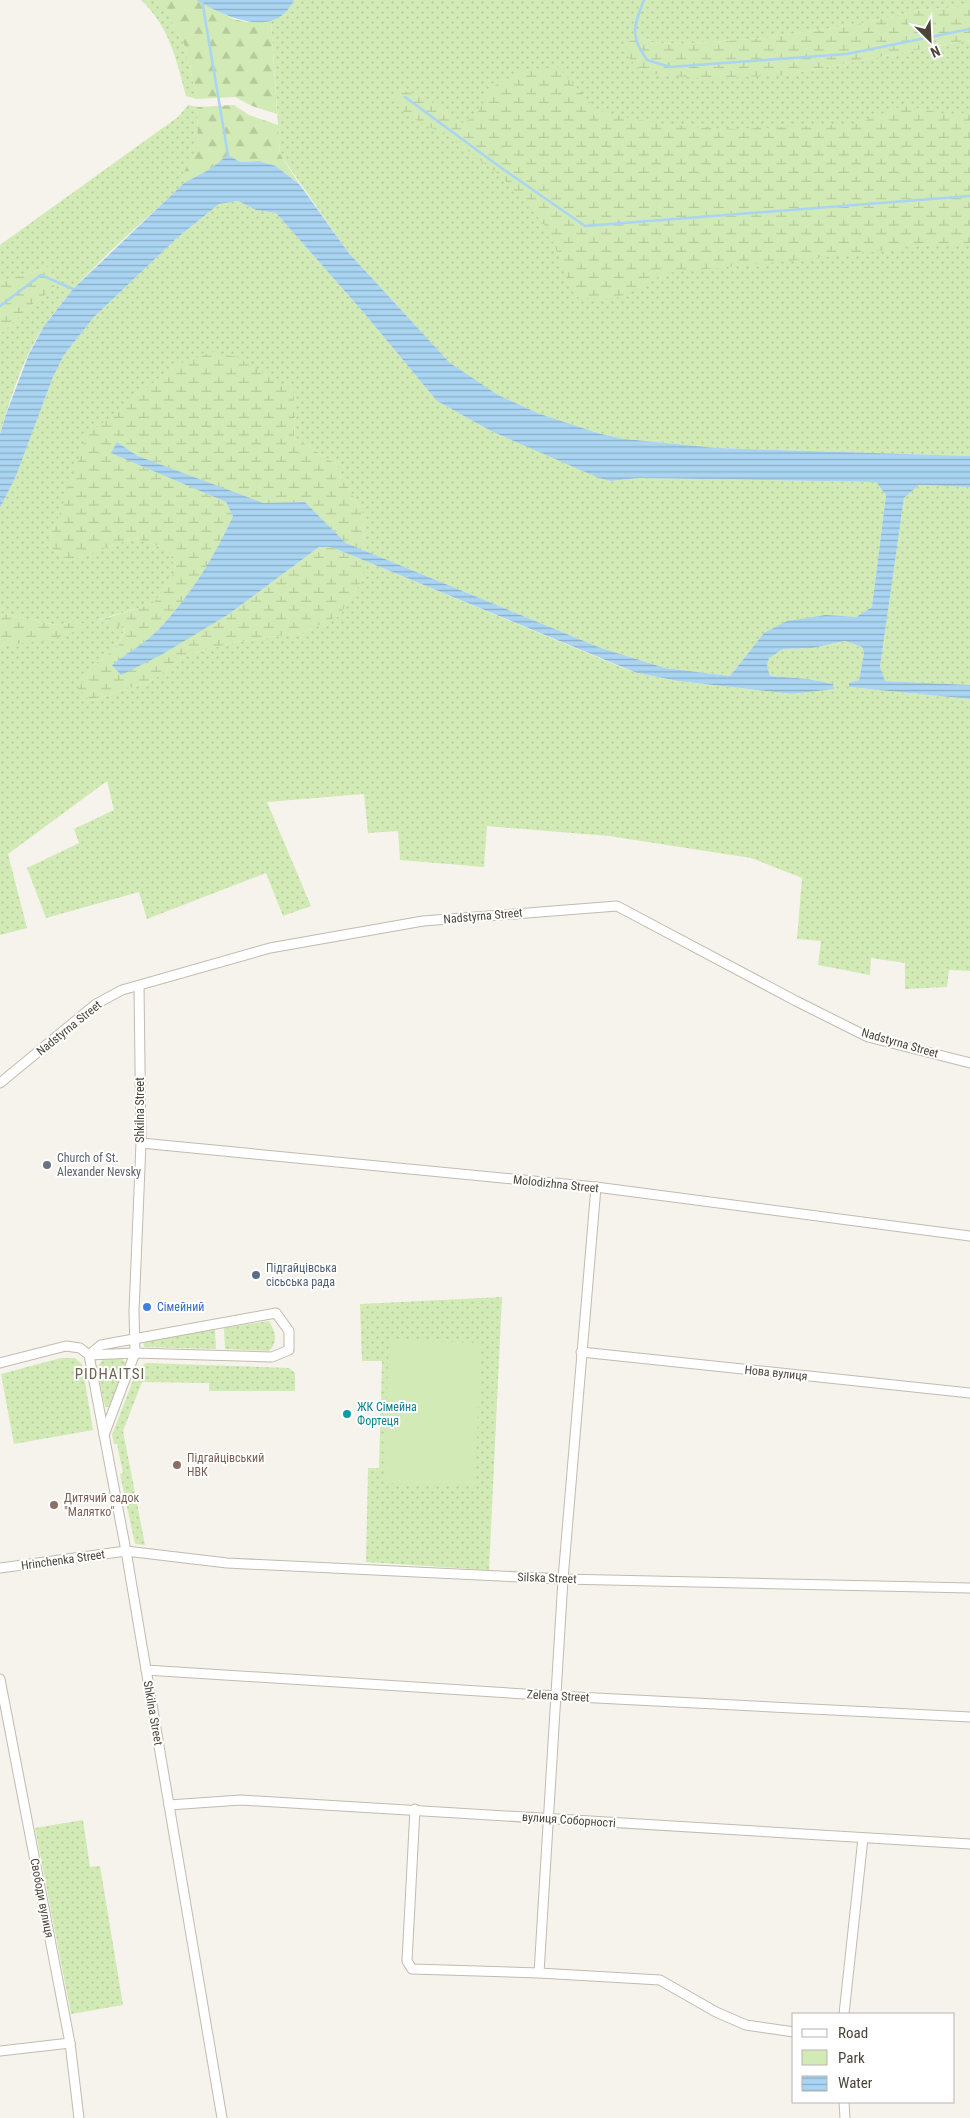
<svg xmlns="http://www.w3.org/2000/svg" width="970" height="2118" font-family="'Roboto Condensed',sans-serif">
<style>
.green{fill:url(#green-dots)}
.forest{fill:url(#forest-firs)}
.wetland{fill:url(#wetland-marsh)}
.pitch{fill:#d2eab5}
.water{fill:url(#water-rules)}
.lines{fill:none;stroke-linecap:round;stroke-linejoin:round}
.stream{stroke:#a9d4f2;stroke-width:2.5}
.street-casing{stroke:#c2bbae;stroke-width:11}
.street{stroke:#fff;stroke-width:9}
.worship-dot{fill:#6b7280;stroke:#fff;stroke-width:2}
.service-dot{fill:#5c6f8a;stroke:#fff;stroke-width:2}
.shop-dot{fill:#3f7fe0;stroke:#fff;stroke-width:2}
.culture-dot{fill:#0f9aa8;stroke:#fff;stroke-width:2}
.education-dot{fill:#8d6e63;stroke:#fff;stroke-width:2}
.labels{text-anchor:middle;dominant-baseline:central;stroke-width:4;stroke-linejoin:round;paint-order:stroke}
.street-label{font-size:12px;fill:#4b4439;stroke:#fff}
.worship-label{font-size:12px;fill:#5b616d;stroke:#fff;text-anchor:start}
.service-label{font-size:12px;fill:#4e5e75;stroke:#fff;text-anchor:start}
.shop-label{font-size:12px;fill:#366cbe;stroke:#fff;text-anchor:start}
.culture-label{font-size:12px;fill:#0d838f;stroke:#fff;text-anchor:start}
.education-label{font-size:12px;fill:#785e54;stroke:#fff;text-anchor:start}
.quarter-label{font-size:15px;letter-spacing:1px;fill:#6e6250;stroke:#fff}
</style>
<defs>
<pattern id="green-dots" width="8" height="8" patternUnits="userSpaceOnUse" patternTransform="scale(1.25)"><rect width="8" height="8" fill="#d2eab5"/><path d="M2 2h.1M6 6h.1" fill="none" stroke="#b6ca9c" stroke-width="1.8" stroke-linecap="round"/></pattern>
<pattern id="forest-firs" width="22" height="20" patternUnits="userSpaceOnUse" patternTransform="scale(1.25)"><rect width="22" height="20" fill="#d2eab5"/><path d="M5 1l3.5 6h-7zM16 11l3.5 6h-7z" fill="#b6ca9c"/></pattern>
<pattern id="wetland-marsh" width="20" height="14" patternUnits="userSpaceOnUse" patternTransform="scale(1.25)"><rect width="20" height="14" fill="#d2eab5"/><path d="M1 5h8M5 5V1M11 12h8M15 12V8" fill="none" stroke="#b6ca9c"/></pattern>
<pattern id="water-rules" width="6" height="5" patternUnits="userSpaceOnUse" patternTransform="scale(1.25)"><rect width="6" height="5" fill="#a9d4f2"/><path d="M0 2.5h6" fill="none" stroke="#8caec5"/></pattern>
</defs>
<rect width="100%" height="100%" fill="#f6f3ec"/>
<!-- green -->
<g class="green">
<path d="M141,0H159L161,2L184,43L197,99L186,96C177,61 169,26 141,0Z"/>
<path d="M294,0H970V6L921,10L853,25L765,38L681,44L659,43L640,37L627,42L784,75L970,40V456L717,448L625,439L601,434L540,414L498,395L474,380L450,363L348,252L280,154L271,20C282,16 289,11 294,0Z"/>
<path d="M188,105L198,107L197,152L184,173V183C137,228 82,272 45,325C25,353 9,401 0,434V334L33,304L55,288L49,267L0,282V245L178,117Z"/>
<polygon points="238,201 256,210 276,213 364,313 437,401 491,431 610,481 638,478 876,482 886,495 872,607 856,617 826,615 751,649 730,676 665,668 601,648 363,550 364,516 336,464 294,437 295,411 176,365 132,400 57,521 46,544 69,561 134,538 167,549 176,569 160,596 152,604 98,620 125,627 118,647 91,667 79,689 91,701 153,680 186,655 236,642 302,633 339,616 363,579 363,560 616,665 637,673 678,681 792,694 833,689 833,684 809,679 770,676 767,666 769,657 783,649 813,648 846,641 862,647 864,653 859,680 849,683 849,687 970,699 970,971 949,970 947,987 905,989 905,963 871,958 870,975 818,965 821,941 797,939 802,878 751,858 609,836 487,826 484,867 400,860 398,831 368,833 364,794 267,802 311,906 283,916 266,873 147,919 139,892 46,918 27,868 79,843 74,829 114,810 107,781 8,854 27,928 0,935 0,646 24,642 83,624 75,622 56,625 0,613 0,508 16,476 53,377 64,355 94,317 177,238 219,204"/>
<polygon points="919,485 970,487 970,685 885,681 880,667 904,498"/>
<polygon points="502,1297 489,1570 366,1562 368,1468 379,1468 382,1361 362,1361 360,1304"/>
<path d="M269,1321C275,1331 279,1341 269,1351L225,1349L224,1328Z"/>
<polygon points="215,1329 216,1349 144,1347 143,1340"/>
<polygon points="61,1358 75,1358 82,1364 93,1430 14,1444 1,1374"/>
<polygon points="104,1358 121,1358 126,1363 109,1407 105,1407 97,1368"/>
<polygon points="146,1363 289,1368 295,1373 295,1391 209,1391 209,1383 142,1382 123,1431 145,1545 135,1544 120,1474 123,1473 117,1444 114,1444 112,1435 137,1370"/>
<polygon points="83,1820 90,1867 100,1866 123,2005 71,2014 35,1828"/>
</g>
<!-- forest -->
<g class="forest">
<polygon points="159,0 196,0 234,19 246,22 271,20 277,114 252,106 235,97 197,99 184,43"/>
<polygon points="234,105 249,115 278,125 280,154 300,185 276,166 259,161 240,162 228,155 210,169 184,183 183,173 197,152 198,107"/>
</g>
<!-- wetland -->
<g class="wetland">
<polygon points="970,6 970,40 784,75 710,79 653,74 636,67 626,53 627,42 640,37 659,43 681,44 765,38 853,25 921,10"/>
<polygon points="558,67 598,111 638,120 690,127 737,129 856,124 905,105 945,114 970,113 970,245 920,246 790,261 665,273 637,289 612,300 575,297 548,229 501,176 451,138 405,114 391,88 423,96 462,123 475,117 492,87 527,69"/>
<polygon points="49,267 55,288 33,304 0,334 0,282"/>
<path d="M213,352L237,357L293,390L295,411L294,437L336,464L364,516L363,550L346,543L305,502L263,504L138,456L117,442L112,453L226,502L233,516C214,558 191,596 159,629C146,643 128,653 113,664L229,614L319,547H331L363,560V579L339,616L302,633L236,642L186,655L153,680L91,701L78,689L91,667L118,647L125,628L97,621L152,604L160,596L176,569L167,549L134,538L69,561L46,544L57,521L87,435L176,365Z"/>
<path d="M0,613L55,625L75,622L84,624C69,642 22,642 0,646Z"/>
</g>
<!-- pitch -->
<polygon class="pitch" points="389,1340 481,1343 475,1486 384,1483"/>
<!-- water -->
<g class="water">
<path d="M196,0H294C274,41 225,16 196,0Z"/>
<path d="M228,155L240,162L259,161L276,166L300,185L348,252L450,363L498,395L540,414L601,434L625,439L717,448L970,456V487L919,485L904,498L880,667L885,681L970,685V699L849,687V683L859,680L864,653L862,647L845,641L813,648L783,649L769,658L767,666L770,676L809,679L833,684L834,689L792,694L678,681L637,673L363,560L331,547H319L229,614L161,655L121,675L112,665C127,653 146,643 159,629C190,596 214,558 233,516L226,502L111,453L117,442L138,456L263,503L305,502L346,543L601,648L665,668L730,676L764,633L787,621L826,615L856,617L872,607L886,495L876,482L638,478L611,481L599,478L491,431L437,401L364,313L276,213L256,210L238,201L219,204L177,238L94,317L64,355L53,377L16,476L0,508V434L6,414L29,354L44,326L73,289L184,183L210,169Z"/>
</g>
<g class="lines">
<!-- stream -->
<g class="stream">
<polyline points="202,0 228,155"/>
<path d="M644,0C634,27 629,34 647,60L670,67L847,54L970,29"/>
<polyline points="405,97 500,167 585,226 970,196"/>
<polyline points="0,306 41,275 73,289"/>
</g>
<defs>
<g id="street">
<polyline points="0,1083 96,1004 122,990 270,948 423,921 617,906 796,1001 868,1037 970,1063"/>
<polyline points="141,1143 596,1187 970,1236"/>
<polygon points="276,1313 289,1331 289,1350 272,1357 135,1353 89,1355 101,1345"/>
<polyline points="581,1352 970,1393"/>
<polyline points="89,1355 126,1551 222,2118"/>
<polyline points="0,1363 66,1346 80,1348 89,1355"/>
<polyline points="104,1435 135,1353 134,1311 141,1143 139,986"/>
<polyline points="0,1568 126,1551 227,1563 563,1579 970,1588"/>
<polyline points="146,1670 557,1696 970,1717"/>
<polyline points="0,1679 70,2043 79,2118"/>
<polyline points="169,1805 241,1800 970,1844"/>
<polyline points="415,1809 407,1961 412,1969 539,1973 660,1980 716,2012 746,2025 794,2032"/>
<polyline points="539,1973 563,1579 596,1187"/>
<polyline points="844,2014 863,1838"/>
<polyline points="0,2051 70,2043"/>
<polyline points="844,2102 845,2118"/>
</g>
</defs>
<!-- street casing -->
<use href="#street" class="street-casing"/>
<!-- street -->
<use href="#street" class="street"/>
</g>
<!-- markers -->
<circle class="worship-dot" cx="47" cy="1165" r="5"/>
<circle class="service-dot" cx="256" cy="1275" r="5"/>
<circle class="shop-dot" cx="147" cy="1307" r="5"/>
<circle class="culture-dot" cx="347" cy="1414" r="5"/>
<g class="education-dot">
<circle cx="177" cy="1465" r="5"/>
<circle cx="54" cy="1505" r="5"/>
</g>
<g class="labels">
<!-- street labels -->
<g class="street-label">
<text transform="translate(483 916) rotate(-5)">Nadstyrna Street</text>
<text transform="translate(69 1028) rotate(-39)">Nadstyrna Street</text>
<text transform="translate(900 1043) rotate(16)">Nadstyrna Street</text>
<text transform="translate(140 1110) rotate(-90)">Shkilna Street</text>
<text transform="translate(556 1184) rotate(6)">Molodizhna Street</text>
<text transform="translate(776 1373) rotate(6)">Нова вулиця</text>
<text transform="translate(63 1560) rotate(-8)">Hrinchenka Street</text>
<text transform="translate(547 1578) rotate(2)">Silska Street</text>
<text transform="translate(558 1696) rotate(3)">Zelena Street</text>
<text transform="translate(153 1713) rotate(80)">Shkilna Street</text>
<text transform="translate(569 1820) rotate(4)">вулиця Соборності</text>
<text transform="translate(42 1898) rotate(79)">Свободи вулиця</text>
</g>
<!-- worship labels -->
<g class="worship-label">
<text x="57" y="1158">Church of St.<tspan x="57" dy="14">Alexander Nevsky</tspan></text>
</g>
<!-- service labels -->
<g class="service-label">
<text x="266" y="1268">Підгайцівська<tspan x="266" dy="14">сісьська рада</tspan></text>
</g>
<!-- shop labels -->
<g class="shop-label">
<text x="157" y="1307">Сімейний</text>
</g>
<!-- culture labels -->
<g class="culture-label">
<text x="357" y="1407">ЖК Сімейна<tspan x="357" dy="14">Фортеця</tspan></text>
</g>
<!-- education labels -->
<g class="education-label">
<text x="187" y="1458">Підгайцівський<tspan x="187" dy="14">НВК</tspan></text>
<text x="64" y="1498">Дитячий садок<tspan x="64" dy="14">"Малятко"</tspan></text>
</g>
<!-- quarter labels -->
<g class="quarter-label">
<text x="110" y="1374">PIDHAITSI</text>
</g>
</g>
<!-- legend -->
<rect x="792" y="2013" width="162" height="90" fill="#ffffff" stroke="#b7b4b0"/>
<rect x="802" y="2029" width="25" height="8" fill="#ffffff" stroke="#b7b4b0"/>
<text x="838" y="2038" font-size="15" fill="#4b4439">Road</text>
<rect x="802" y="2050" width="25" height="15" fill="#d2eab5" stroke="#b7b4b0"/>
<text x="838" y="2063" font-size="15" fill="#4b4439">Park</text>
<rect x="802" y="2076" width="25" height="15" fill="url(#water-rules)" stroke="#b7b4b0"/>
<text x="838" y="2088" font-size="15" fill="#4b4439">Water</text>
<!-- north arrow -->
<g transform="translate(930 40) rotate(156)" stroke="#ffffff" stroke-width="4" paint-order="stroke">
<path d="M0-4L9 19L0 12L-9 19Z" fill="#4b4439"/>
<text y="-8" font-size="14" font-weight="bold" text-anchor="middle" fill="#4b4439">N</text>
</g>
</svg>
